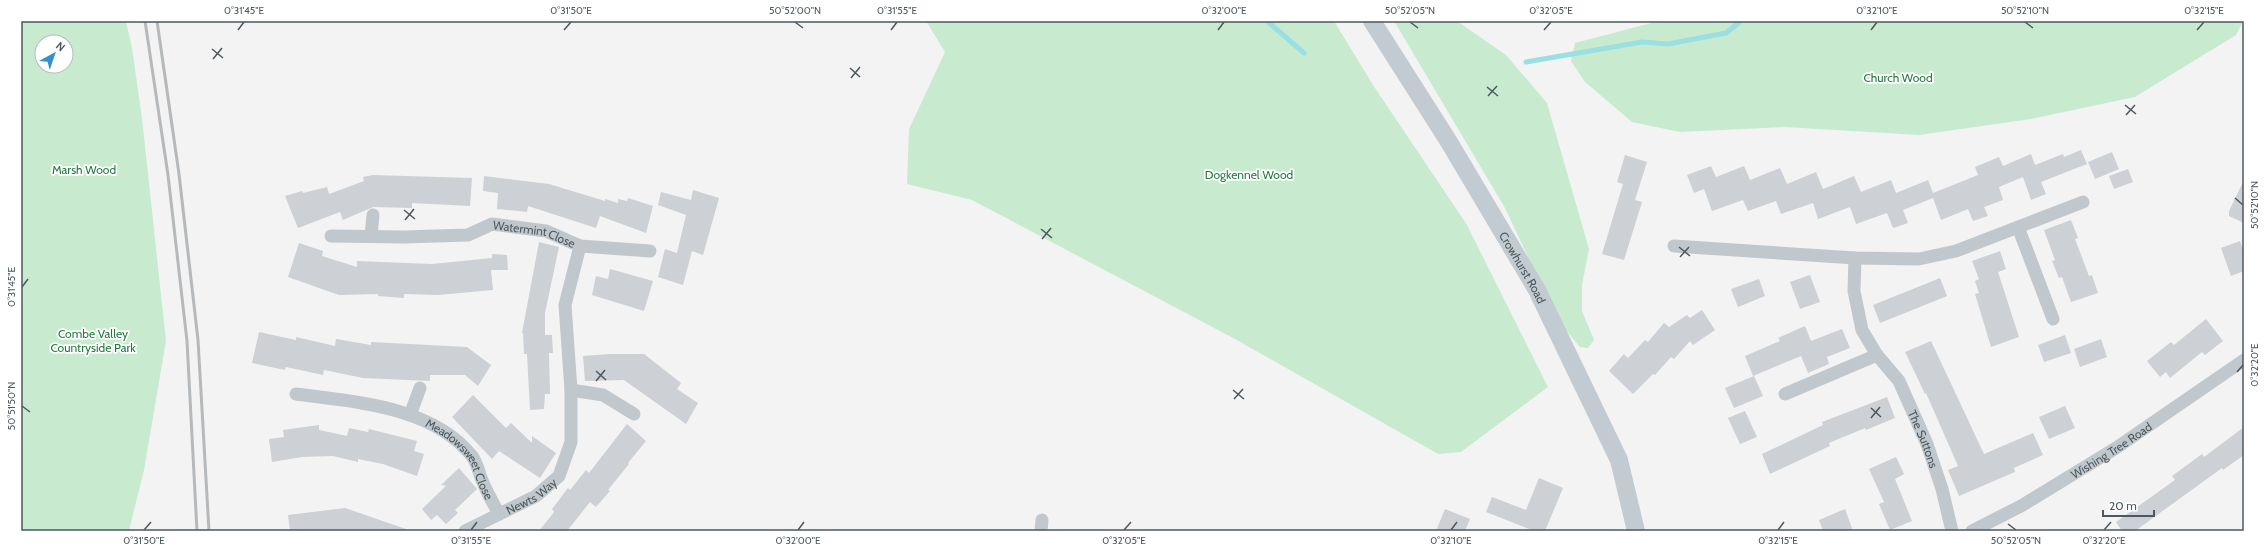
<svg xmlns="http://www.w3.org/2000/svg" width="2265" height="552" font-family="Cabin,sans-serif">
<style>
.green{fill:#c8ebcf;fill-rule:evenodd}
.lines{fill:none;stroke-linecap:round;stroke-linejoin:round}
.stream{stroke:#9adfe2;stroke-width:5}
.building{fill:#cdd0d4}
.minor{stroke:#c0c8cd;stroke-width:13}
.secondary{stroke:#c1cbd1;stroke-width:18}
.rail{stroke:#b5b9bb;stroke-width:3}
.ticks{fill:none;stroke:#4c585e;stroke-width:1.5}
.labels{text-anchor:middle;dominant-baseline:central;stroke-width:3.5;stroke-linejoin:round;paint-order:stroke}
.park-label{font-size:12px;fill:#247840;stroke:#fff}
.street-label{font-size:12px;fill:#4c585e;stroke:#fff}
.neatline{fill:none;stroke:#4c585e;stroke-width:1.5}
.ticks-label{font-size:10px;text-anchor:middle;fill:#4c585e}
</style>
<rect width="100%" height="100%" fill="#f4f3f3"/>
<!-- green -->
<g class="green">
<path d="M21,21H126L132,48L142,118L166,341L144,470L129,531H21ZM42,42H66V66H42Z"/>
<polygon points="926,21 1334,21 1373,85 1467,225 1548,387 1461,452 1438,454 1235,339 972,200 907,184 909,129 945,52"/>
<polygon points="1394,21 1457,21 1506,55 1547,103 1589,249 1582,285 1582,311 1594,340 1588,348 1580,347 1558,321 1505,208"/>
<polygon points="1659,21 2243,21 2236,35 2135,97 2031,119 1919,135 1785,127 1680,132 1632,122 1585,82 1571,61 1575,43"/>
</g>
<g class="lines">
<!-- stream -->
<g class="stream">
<polyline points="1267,21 1304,53"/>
<polyline points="1526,62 1642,42 1668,44 1726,33 1741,21"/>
</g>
</g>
<!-- building -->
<g class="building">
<polygon points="2081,150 2087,164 2041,182 2046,194 2031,200 2023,177 1999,187 2003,200 1984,207 1988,216 1973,221 1968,209 1941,220 1933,198 1903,210 1908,223 1893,228 1887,213 1856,224 1850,207 1818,219 1813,203 1781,214 1776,201 1748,211 1743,200 1712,211 1704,189 1694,193 1687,175 1711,166 1716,177 1744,166 1750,180 1780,168 1787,184 1816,172 1823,189 1854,176 1861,192 1891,180 1896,193 1928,180 1933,193 1978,175 1975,167 1999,157 2003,166 2031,154 2035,165 2063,154 2064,157"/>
<polygon points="2112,152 2119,169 2095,179 2088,162"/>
<polygon points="1625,155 1647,162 1635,200 1642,202 1624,260 1602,254 1623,184 1617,182"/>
<polygon points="2128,169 2133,182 2114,189 2109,176"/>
<polygon points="373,175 472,178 470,206 412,203 412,208 373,207 343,220 340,212 298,228 285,196 302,191 303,193 327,187 329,194 364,181 363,177"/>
<polygon points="484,176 549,184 605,201 605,199 618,203 618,199 627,201 628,198 653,206 646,233 600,216 596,228 528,206 527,212 497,209 498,193 483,191"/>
<polygon points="2244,180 2244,223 2229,216 2229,211"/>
<polygon points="693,190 719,198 703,255 692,251 683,285 658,277 665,249 677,253 686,215 658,205 661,192 691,200"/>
<polygon points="2071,220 2078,238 2075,239 2089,276 2092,275 2098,293 2071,302 2062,277 2059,278 2052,261 2055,260 2044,230"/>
<polygon points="2240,241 2244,252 2244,271 2231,276 2221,248"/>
<polygon points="539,242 559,247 545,313 545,335 552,335 553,353 549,353 550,394 545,394 544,409 530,410 527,354 524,354 523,333 522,333"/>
<polygon points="299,243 323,251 322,256 357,267 357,261 432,264 492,258 492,254 507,255 508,270 491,270 493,290 438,295 404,294 404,298 378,296 378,294 339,295 288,277"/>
<polygon points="2000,251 2006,269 1998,272 2019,337 1991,347 1975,294 1979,293 1975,281 1979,279 1972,261"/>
<polygon points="610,269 653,281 644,311 592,295 596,276 608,279"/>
<polygon points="1810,275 1820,302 1800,309 1790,282"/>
<polygon points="1940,278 1947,296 1880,323 1873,305"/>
<polygon points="1759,279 1765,296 1738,307 1731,289"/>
<polygon points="1702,310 1715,330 1693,345 1690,341 1674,359 1671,357 1655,375 1653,374 1633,394 1609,371 1624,354 1628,358 1645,340 1648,342 1664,323 1669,327 1687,315 1690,318"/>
<polygon points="2206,319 2223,341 2205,355 2202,352 2170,378 2166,372 2160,377 2147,361 2171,342 2174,345"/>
<polygon points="1805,326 1811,341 1842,329 1850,348 1827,357 1829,364 1808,373 1801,356 1753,376 1745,356 1780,341 1778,338"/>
<polygon points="259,332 296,340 296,337 335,346 336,339 371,345 371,342 467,347 491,365 478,386 465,375 430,375 430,381 363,378 324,370 323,375 286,367 285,370 252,363"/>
<polygon points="2065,335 2071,353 2044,362 2038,345"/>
<polygon points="2101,339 2107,357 2080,367 2074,349"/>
<polygon points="1931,341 1984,454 2033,433 2043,455 2014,468 2015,472 1959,496 1948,470 1958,466 1926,393 1925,394 1905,352"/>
<polygon points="610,354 644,354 681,383 677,389 698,403 686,424 624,380 585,381 583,356"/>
<polygon points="1754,376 1763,396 1734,408 1725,388"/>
<polygon points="473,395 506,428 511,423 532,443 532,436 556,453 540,478 499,451 492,459 452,417"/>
<polygon points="1887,397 1895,418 1866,430 1865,428 1829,443 1830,446 1770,474 1762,454 1823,425 1822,422"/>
<polygon points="2065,406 2075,428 2049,439 2039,417"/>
<polygon points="1745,411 1757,437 1740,444 1728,418"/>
<polygon points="627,424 646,441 628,463 629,464 608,490 610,491 596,507 590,502 567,531 539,531 554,512 552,509 568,488 570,490 586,470 589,473"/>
<polygon points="319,425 319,430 347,436 349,428 368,432 369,429 417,441 414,451 424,454 417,476 383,464 358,459 358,462 333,456 302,457 272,462 269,439 284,437 283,430"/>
<polygon points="2244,427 2244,455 2223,470 2222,468 2135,531 2122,531 2116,522 2175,480 2172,476 2202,454 2204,457"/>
<polygon points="1896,457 1904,474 1895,479 1912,521 1890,530 1879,504 1884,502 1869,469"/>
<polygon points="459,468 477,489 455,510 458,513 446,524 437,515 431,520 422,509 446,486 441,485"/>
<polygon points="1539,478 1563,488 1545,531 1534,531 1486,512 1492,497 1526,510"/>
<polygon points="345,508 406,529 405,531 290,531 288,515"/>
<polygon points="1445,509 1470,519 1465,531 1436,531"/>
<polygon points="1845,509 1853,531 1823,531 1819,520"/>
</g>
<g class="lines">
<!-- minor -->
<g class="minor">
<polyline points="2018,227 2053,319"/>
<path id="s1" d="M331,236L404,237L468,235L492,224L546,231L580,246L650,251"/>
<polyline points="371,236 373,215"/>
<polyline points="1674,246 1855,258 1919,259 1956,251 2083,202"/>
<path id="s2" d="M1855,258L1854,291L1862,330L1877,355L1899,381L1927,444L1942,489L1952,531"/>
<polyline points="571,390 603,395 634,414"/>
<path id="s3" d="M296,394C355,402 432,406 472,456C478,464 480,478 485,487C489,496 494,505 499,514"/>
<polyline points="1785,394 1877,355"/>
<polyline points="410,415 420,388"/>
<path id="s4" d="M465,531L536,496L559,476L571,442V390L565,305L580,246"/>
<polyline points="1041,531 1042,520"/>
<path id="s5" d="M1972,531L2021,506L2116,448L2244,360"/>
</g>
<!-- secondary -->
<path class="secondary" id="s6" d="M1372,21L1449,142L1537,290L1619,460L1636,531"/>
<!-- rail -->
<g class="rail">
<polyline points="145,21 168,175 187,341 197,531"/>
<polyline points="157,21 179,174 198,340 209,531"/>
</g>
</g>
<!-- ticks -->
<path class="ticks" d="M795,22L803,28M1410,22L1418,28M2025,22L2033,28M238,30L244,22M564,30L571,22M891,30L897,22M1218,30L1224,22M1544,30L1551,22M1871,30L1877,22M2197,30L2204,22M212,49L223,58M213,59L222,48M850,68L860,77M851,78L860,67M1487,87L1498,96M1488,96L1497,86M2125,105L2136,114M2126,115L2135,105M2235,198L2243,205M404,210L415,219M405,220L414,209M1041,229L1052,238M1042,239L1051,228M1679,247L1690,256M1680,257L1689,247M22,287L28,279M596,371L606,380M2237,372L2243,365M596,381L605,370M1233,390L1244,399M1234,399L1243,389M22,406L30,412M1871,408L1881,417M1871,418L1880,407M2008,524L2016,530M144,530L151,522M471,530L477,522M798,530L804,522M1124,530L1131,522M1451,530L1457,522M1778,530L1784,522M2104,530L2111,522"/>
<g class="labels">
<!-- park labels -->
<g class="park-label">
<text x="1898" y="77">Church Wood</text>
<text x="84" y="169">Marsh Wood</text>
<text x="1249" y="174">Dogkennel Wood</text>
<text x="93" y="333">Combe Valley<tspan x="93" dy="14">Countryside Park</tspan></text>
</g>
<!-- street labels -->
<g class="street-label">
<text stroke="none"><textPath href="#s1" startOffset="207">Watermint Close</textPath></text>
<text stroke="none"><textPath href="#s6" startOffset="289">Crowhurst Road</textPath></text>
<text stroke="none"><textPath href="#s2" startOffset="199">The Suttons</textPath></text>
<text stroke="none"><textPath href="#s5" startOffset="161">Wishing Tree Road</textPath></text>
<text stroke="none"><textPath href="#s3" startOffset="186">Meadowsweet Close</textPath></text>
<text stroke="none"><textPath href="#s4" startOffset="75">Newts Way</textPath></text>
</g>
</g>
<!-- border -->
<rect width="2265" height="552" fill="none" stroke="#ffffff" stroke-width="44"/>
<!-- north arrow -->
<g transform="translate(54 54) rotate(40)"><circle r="19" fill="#ffffff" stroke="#b7bcbf"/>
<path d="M0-3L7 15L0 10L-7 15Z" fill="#3290cf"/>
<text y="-6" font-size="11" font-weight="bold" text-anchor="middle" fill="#4c585e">N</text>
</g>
<!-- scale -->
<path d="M2103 510v6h51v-6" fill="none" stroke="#4c585e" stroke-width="2"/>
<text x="2109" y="510" font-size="12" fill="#4c585e" stroke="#ffffff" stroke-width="3" paint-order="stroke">20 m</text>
<rect x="22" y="22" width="2221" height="508" class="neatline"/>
<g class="ticks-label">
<text x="244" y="14">0°31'45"E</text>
<text x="571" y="14">0°31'50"E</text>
<text x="795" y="14">50°52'00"N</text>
<text x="897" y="14">0°31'55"E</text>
<text x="1224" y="14">0°32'00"E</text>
<text x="1410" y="14">50°52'05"N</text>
<text x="1551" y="14">0°32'05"E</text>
<text x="1877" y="14">0°32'10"E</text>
<text x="2025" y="14">50°52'10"N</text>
<text x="2204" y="14">0°32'15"E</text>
<text transform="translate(2254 205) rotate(-90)" y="4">50°52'10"N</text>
<text transform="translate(11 287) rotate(-90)" y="4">0°31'45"E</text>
<text transform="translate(2254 365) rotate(-90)" y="4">0°32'20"E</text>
<text transform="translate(11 406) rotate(-90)" y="4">50°51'50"N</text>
<text x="144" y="544">0°31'50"E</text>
<text x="471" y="544">0°31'55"E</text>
<text x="798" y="544">0°32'00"E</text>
<text x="1124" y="544">0°32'05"E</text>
<text x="1451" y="544">0°32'10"E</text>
<text x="1778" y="544">0°32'15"E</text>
<text x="2016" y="544">50°52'05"N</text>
<text x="2104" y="544">0°32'20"E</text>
</g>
</svg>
